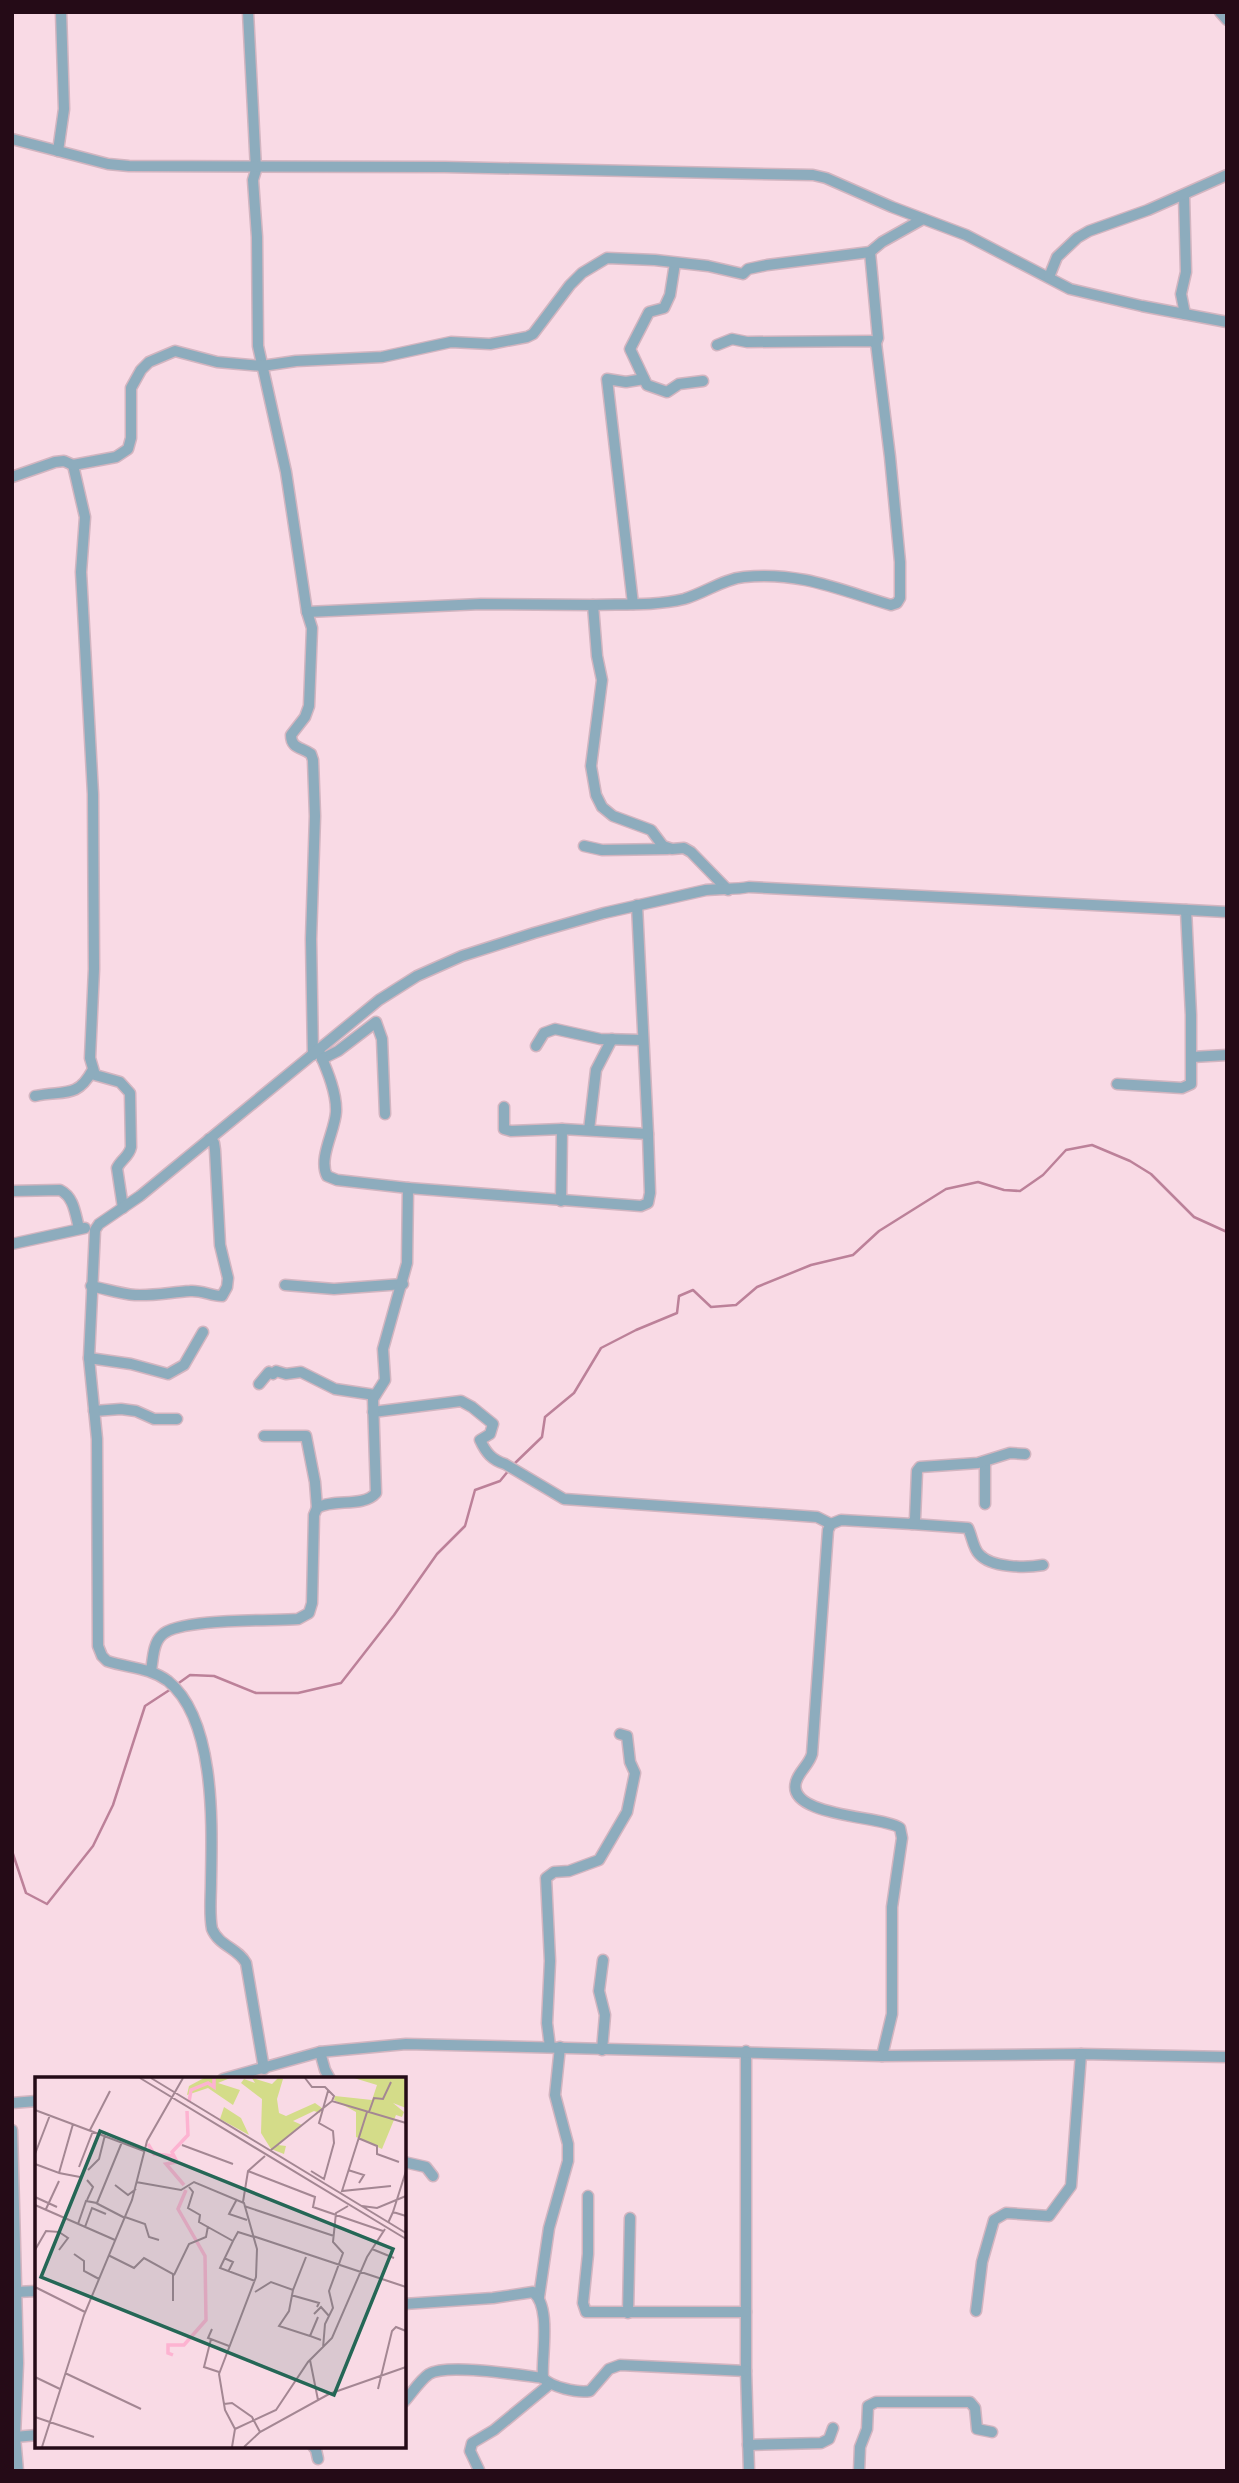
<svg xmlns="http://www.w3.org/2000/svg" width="1239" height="2483" font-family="Merriweather,serif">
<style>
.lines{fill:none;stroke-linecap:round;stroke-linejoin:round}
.stream{stroke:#bc8199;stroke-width:2.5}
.minor-casing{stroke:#d3b5c0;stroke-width:13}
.minor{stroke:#8dacbd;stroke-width:10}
.inset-river{fill:none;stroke:#fdb3d1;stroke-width:3.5}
.inset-road{fill:none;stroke:#a48793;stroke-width:2}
.view{fill:#256756;fill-opacity:0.15;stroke:#256756;stroke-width:3.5}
.inset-edge{fill:none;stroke:#250b17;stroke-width:3.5}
</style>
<rect width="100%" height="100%" fill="#f9dae5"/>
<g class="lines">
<!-- stream -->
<g class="stream">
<polyline points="513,1465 542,1437 545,1417 574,1393 601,1348 636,1330 677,1313 679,1296 693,1290 711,1307 736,1305 757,1287 811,1265 853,1255 879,1231 946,1189 978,1182 1004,1190 1020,1191 1043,1175 1066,1150 1092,1145 1130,1161 1151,1174 1194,1217 1227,1232"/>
<polyline points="176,1685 190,1675 214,1676 256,1693 298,1693 341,1683 394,1615 437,1554 465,1526 475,1490 500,1481 509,1470"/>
<polyline points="12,1851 26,1893 47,1904 93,1846 113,1805 145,1706 171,1689"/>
</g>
<defs>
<g id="minor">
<path d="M248,12L256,170L253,180L257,237L258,346L286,472L307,612L312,628L309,706L305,717L291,735C291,749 302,747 311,754L313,760L315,816L311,939L313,1055"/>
<polyline points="1220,12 1227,20"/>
<polyline points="12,139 108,164 129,166 445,167 813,175 826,178 892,207 966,235 1070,289 1142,306 1227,322"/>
<polyline points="58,151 64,109 61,12"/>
<polyline points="1184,195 1186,272 1181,294 1185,314"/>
<polyline points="675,263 670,295 664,308 649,312 630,349 647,385 667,392 679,384 703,381"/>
<polyline points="1049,277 1057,257 1077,238 1089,231 1148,210 1227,175"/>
<polyline points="717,345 732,339 747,342 871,341 876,343 878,338 870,252"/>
<path d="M73,465L85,517L81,572L93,794L94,969L90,1058L95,1075L120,1082L130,1093L131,1147C129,1157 121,1159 117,1168L123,1208"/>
<polyline points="12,477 55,462 64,461 73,465 116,457 128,449 131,438 131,388 141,370 149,362 175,351 217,362 262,366 296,361 382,357 451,342 490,344 527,337 533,334 570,285 582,273 607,258 655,260 708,266 743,274 748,269 767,265 870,252 882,242 923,219"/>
<polyline points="633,604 607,379 626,382 644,379"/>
<path d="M593,605C623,604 655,606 684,599C705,593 723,579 744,577C799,571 840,590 891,605L897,603L900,598V562L890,457L876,343"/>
<polyline points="307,612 481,604 593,605 597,656 602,680 591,766 596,795 602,807 613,816 651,830 663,846 672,849 684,848 691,852 728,890"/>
<polyline points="584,846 602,850 668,849"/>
<polyline points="536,1046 544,1033 555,1029 600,1039 642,1040"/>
<polyline points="1192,1057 1227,1055"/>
<polyline points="322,1059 338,1051 376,1022 382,1039 385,1114"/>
<polyline points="1117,1084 1182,1088 1191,1084 1191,1015 1186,910"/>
<path d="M35,1096C63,1090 77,1099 92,1071"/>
<polyline points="504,1107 504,1129 511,1131 562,1129"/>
<polyline points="589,1130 596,1070 612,1039"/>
<polyline points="408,1188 641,1206 648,1203 650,1193 648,1134 637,905"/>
<path d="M12,1191L60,1190C74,1197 75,1213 79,1228"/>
<polyline points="561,1201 562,1129 648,1134"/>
<polyline points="12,1244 85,1228"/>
<polyline points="285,1285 334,1289 403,1284"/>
<path d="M91,1286C106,1289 121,1294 135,1295C154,1296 172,1292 190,1291C202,1290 211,1296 222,1296L227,1287L228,1278L220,1245L215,1150L214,1143L209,1139"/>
<polyline points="89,1358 131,1364 168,1374 184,1365 203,1332"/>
<polyline points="259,1384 269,1372 273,1374 276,1371 286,1374 301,1372 335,1389 375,1395"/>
<polyline points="94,1411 121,1409 136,1411 154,1419 177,1419"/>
<path d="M373,1412L461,1401L472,1407L493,1424L490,1434L480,1440C486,1453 492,1460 505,1464L564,1499L817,1517L831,1524"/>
<polyline points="264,1436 306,1436 315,1482 317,1508"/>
<polyline points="983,1462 985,1464 985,1504"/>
<path d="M912,1524L968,1528C972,1536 973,1548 979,1554C991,1568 1026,1568 1043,1565"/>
<path d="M151,1671C153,1659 153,1643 162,1635C179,1618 271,1621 298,1619L309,1613L312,1603L314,1515L317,1508C334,1498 363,1508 376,1493L373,1399L385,1380L383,1349L407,1263L408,1188L337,1180L327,1176C318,1158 335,1131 336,1112C337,1092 326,1068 318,1049"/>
<polyline points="550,2047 547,2023 550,1961 546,1878 554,1872 569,1871 599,1860 627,1812 635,1773 630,1762 627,1736 620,1734"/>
<polyline points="602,2050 605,2015 599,1991 603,1960"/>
<polyline points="746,2051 746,2371 749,2471"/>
<polyline points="320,2052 325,2070 330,2079"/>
<path d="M882,2056L892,2014V1907L902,1838L900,1828C885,1816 786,1817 796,1782C799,1771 809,1765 812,1754L828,1530L831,1524L841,1520L912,1524L915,1519L917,1471L920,1467L978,1463L1010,1453L1025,1454"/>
<path d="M264,2069L246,1963C238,1948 219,1946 212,1929C209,1914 211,1897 211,1881C212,1825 216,1720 168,1681C149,1667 128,1668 107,1661L102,1656L98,1646L97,1439L89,1358L95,1230L99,1224L140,1196L379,1000L417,976L462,956L534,933L604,913L706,890C721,888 734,890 749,887L1227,912"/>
<polyline points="223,2079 320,2052 406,2044 882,2056 1081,2054 1227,2057"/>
<polyline points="12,2103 37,2101"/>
<polyline points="12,2130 18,2363 15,2437 18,2471"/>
<polyline points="404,2162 426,2167 433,2176"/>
<polyline points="588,2196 588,2254 583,2303 586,2312 746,2312"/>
<polyline points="16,2292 37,2291"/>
<polyline points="539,2297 549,2228 568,2161 568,2144 555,2095 560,2047"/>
<path d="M404,2304L493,2298L533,2292C552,2307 541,2357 543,2378C551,2387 577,2393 590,2391L609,2369L620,2365L746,2371"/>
<polyline points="976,2311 982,2262 994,2220 1006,2213 1049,2216 1071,2186 1081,2054"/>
<polyline points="628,2313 630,2218"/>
<path d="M404,2402C412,2393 420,2380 429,2374C447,2363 520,2375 543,2378"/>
<polyline points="15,2437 37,2435"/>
<polyline points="748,2445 821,2443 829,2439 833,2428"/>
<polyline points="313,2446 316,2450 318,2459"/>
<polyline points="479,2470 470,2451 472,2443 494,2430 550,2384"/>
<polyline points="859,2471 860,2447 867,2429 868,2406 876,2402 970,2402 975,2408 977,2429 992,2432"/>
</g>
</defs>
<!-- minor casing -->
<use href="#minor" class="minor-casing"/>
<!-- minor -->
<use href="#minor" class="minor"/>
</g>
<!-- overview -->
<g transform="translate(35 2077)">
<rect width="371" height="371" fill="#f9dae5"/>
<path d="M169,1H195L183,6L205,13L198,28L173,11L152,18L154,9ZM217,1L237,7L243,1L248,2L242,22L244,36L251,39L280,26L287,31L285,36L279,34L258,44L267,48L243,68L251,69L249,77L236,72L226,56L227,22L206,6L209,2L220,6ZM319,1H371V31L358,26L369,35L367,40L361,38L347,72L321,60V35L299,23L300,19L337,23L342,8ZM189,30L206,41L214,58L185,42Z" fill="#d4dc89"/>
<path class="inset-river" d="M154,25L156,13L173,6L179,10V1M113,67L119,77L139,79M149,108L131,87L142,85L137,75L153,58L152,34M138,278L133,276V268H149L171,243L170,179L143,132L151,113"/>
<path class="inset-road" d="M105,1L371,162M116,1L371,156M270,1L277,10H290L299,19L297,24M0,33L109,74M332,35L307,114L356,109M334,35L339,21L348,22L356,5M55,53L75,14M323,61L342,69V77L364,85M147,68L198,87M236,73L297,24L371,46M0,77L15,38M0,87L24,96L38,47M44,90L58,54M53,93L64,82L70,58M313,93L329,98L324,106M213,94L280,120L278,130L348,154M276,94L289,102L299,66L298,54L284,46L293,14M24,96L45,100M101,105L146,113L159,105L209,126L222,172L221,200L184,297L190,333L200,352L197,370M80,108L93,118L101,112M154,110L158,115L153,131L165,138L164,145L198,164L203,155L219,160M0,120L22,130M202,122L194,137L212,143M52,123L58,110L52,103M208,125L213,94L230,79M61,126L90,141M0,128L80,163M209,129L299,159M327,129L342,131L371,119M11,132L24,104M358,135L371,94M90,140L110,147L114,160L124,163M353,146L358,135L371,139M43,147L51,124L62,126L87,65M50,150L57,131L71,137M218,159L371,210M198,164L185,191L220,204M337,172L359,181M0,173L11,154L24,155L30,142M24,173L33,161L24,155M39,177L49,184V194L64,202M73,178L99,191L109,181L138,197V224M189,181L198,185L193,195M139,198L154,167L171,160L173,149M0,210L50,235M258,213L254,234L244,249L275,259M220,215L236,205L258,213L271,180M256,218L284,226L282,230M279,237L286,230L294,239M283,240L275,259L286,263M177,252L173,261L194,269M176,262L169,290L184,295M288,271L290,247L298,231L294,214L308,176L298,165L301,136L313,129M275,283L283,323M30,296L106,332M0,300L25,312M343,312L357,254L361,250L371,254M189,327L197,326L217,340L225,355M0,340L59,360M200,352L241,333L273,285L297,261L332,180L350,152M7,370L49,238L97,123L112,64L148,1M209,370L225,355L294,317L371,290"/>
<path class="view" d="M65,54L358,172L299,318L6,200Z"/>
<rect width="371" height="371" class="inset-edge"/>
</g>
<!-- border -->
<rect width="1239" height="2483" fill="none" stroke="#250b17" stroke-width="28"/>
</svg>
